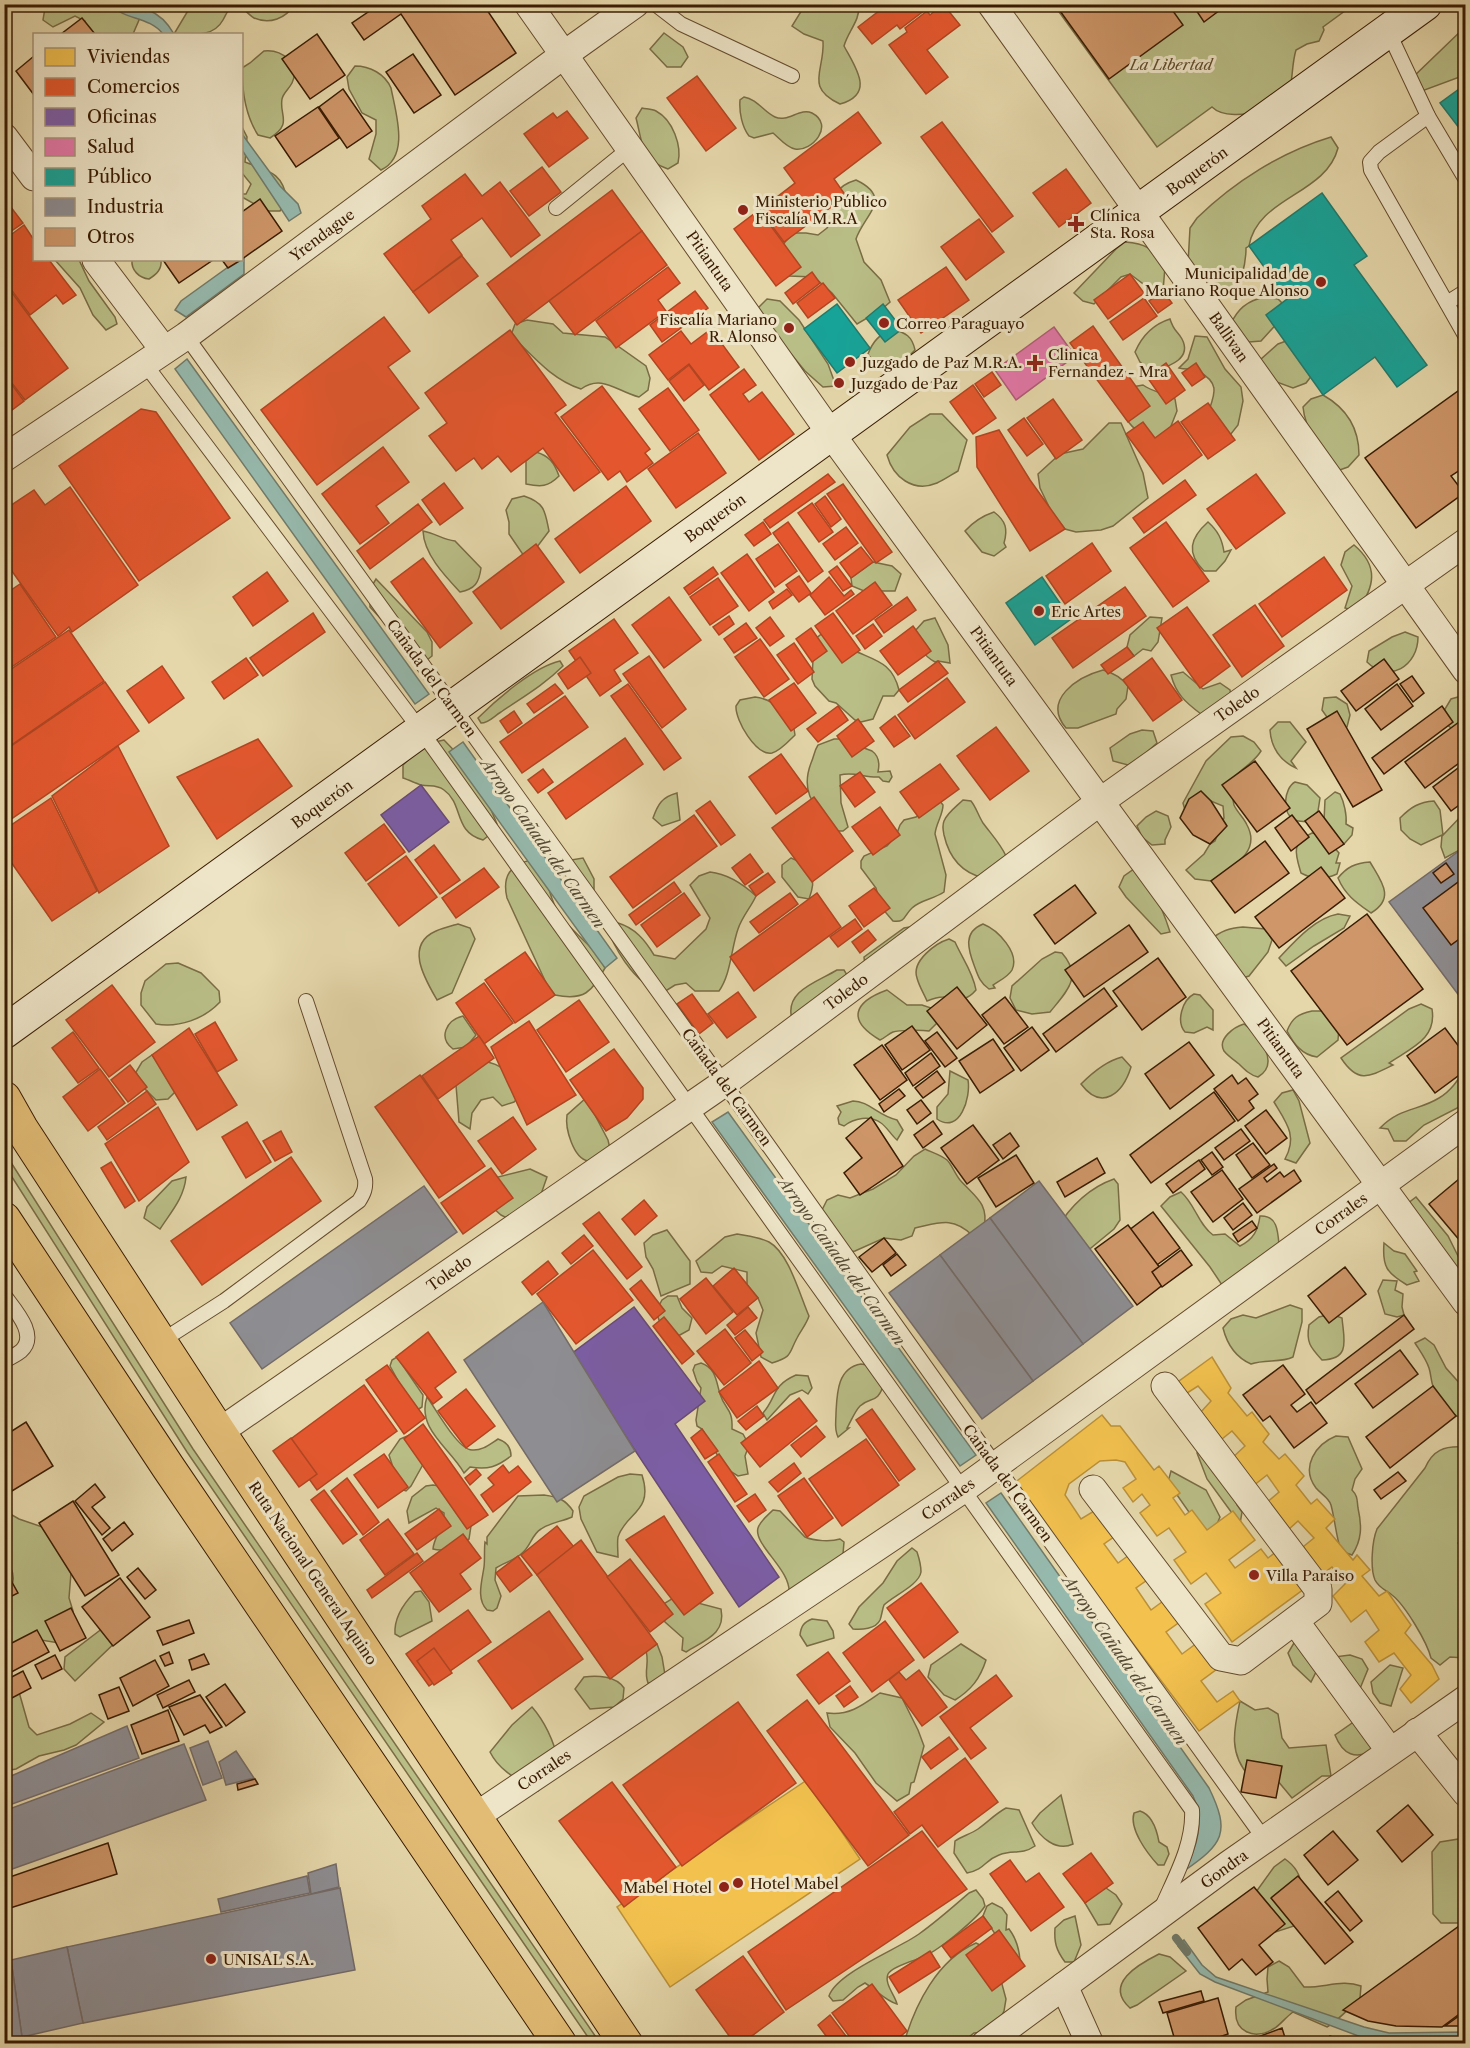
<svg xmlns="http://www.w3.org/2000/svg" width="1470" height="2048" font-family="'Libre Caslon Text',serif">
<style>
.green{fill:#b9bd86;stroke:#7a6c44;stroke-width:1.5}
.water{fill:#96b9ad;stroke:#717a69;stroke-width:1.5}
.homes{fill:#f2c14e;stroke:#bb9038;stroke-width:1.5}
.shops{fill:#e4572e;stroke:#b14521;stroke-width:1.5}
.offices{fill:#7b5ea7;stroke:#684a76;stroke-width:1.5}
.health{fill:#e377a8;stroke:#b05c76;stroke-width:1.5}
.public{fill:#17a398;stroke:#227a6b;stroke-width:1.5}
.industry{fill:#8d8d92;stroke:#746b67;stroke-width:1.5}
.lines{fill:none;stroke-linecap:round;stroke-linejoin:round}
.stream{stroke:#717a69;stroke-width:8}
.building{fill:#ce9669;stroke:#3a1c03;stroke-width:1.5}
.lane-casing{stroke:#654b2d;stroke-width:16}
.street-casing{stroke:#654b2d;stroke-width:29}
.secondary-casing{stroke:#3a1c03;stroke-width:35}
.highway-casing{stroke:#3a1c03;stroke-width:35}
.lane{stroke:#eee5c8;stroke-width:14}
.street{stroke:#eee5c8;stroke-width:27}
.secondary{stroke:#eee5c8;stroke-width:33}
.highway{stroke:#e2bc75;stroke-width:33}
.poi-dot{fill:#8f2418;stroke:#eee5c8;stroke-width:2}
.labels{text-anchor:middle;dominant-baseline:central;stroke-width:6;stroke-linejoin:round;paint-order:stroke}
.park-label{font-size:15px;font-style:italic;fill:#604c2a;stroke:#eee5c8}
.street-label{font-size:15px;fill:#3a1c03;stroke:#eee5c8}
.poi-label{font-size:15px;fill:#3a1c03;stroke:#eee5c8;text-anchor:start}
.water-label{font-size:16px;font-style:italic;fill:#564b36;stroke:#eee5c8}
</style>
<rect width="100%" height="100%" fill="#e5d7aa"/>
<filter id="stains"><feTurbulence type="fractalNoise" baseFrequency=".00333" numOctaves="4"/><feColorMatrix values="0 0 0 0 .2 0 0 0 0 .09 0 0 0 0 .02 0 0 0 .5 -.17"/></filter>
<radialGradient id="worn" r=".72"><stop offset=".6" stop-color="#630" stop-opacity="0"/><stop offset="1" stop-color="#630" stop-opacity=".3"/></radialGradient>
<!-- green -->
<g class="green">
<polygon points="140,4 139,20 133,34 88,34 85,21 75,16 53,27 43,20 45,8 51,5"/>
<path d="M189,5H234C227,10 227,13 223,20C213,38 192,34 174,34L189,9Z"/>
<path d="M239,5H294C286,18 270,25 254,18C249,15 243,8 239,5Z"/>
<path d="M805,5H859C860,21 848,31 844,46C855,67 876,94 840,104C804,87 825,71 823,41L804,34L792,26Z"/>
<path d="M1054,5H1353L1323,27L1324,30L1319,41L1307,44L1296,50C1292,63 1293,75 1290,88C1279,95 1269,104 1258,110C1246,116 1222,117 1212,107L1157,147Z"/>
<polygon points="1465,27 1465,75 1422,91 1409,81"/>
<polygon points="664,33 683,47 688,57 681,67 667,67 650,49"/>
<path d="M264,51C282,49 301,64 292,83C289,89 283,93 282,99C279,116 293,123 270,138L258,135C245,115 242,91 242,68L250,63Z"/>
<path d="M355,66C370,66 385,74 391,88C396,114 410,156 381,170L369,159L376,134V120L362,113L349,89L347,77Z"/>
<path d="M744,97C757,99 764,112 775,117C788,123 800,107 812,113C835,125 812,152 795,149C787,148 779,138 773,133L754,138L749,136C742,127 739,112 740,100Z"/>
<path d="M642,108C646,109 652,109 656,111C673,120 682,146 678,163L668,169C640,159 643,144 636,118Z"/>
<path d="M242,127L247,137L245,162C269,171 283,173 287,200L280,211H267L242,197V194H246L251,184L242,173Z"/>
<path d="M1331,137L1338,148C1326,195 1257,197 1249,246L1246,248C1246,265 1241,281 1233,295L1221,297L1209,295L1188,264L1190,228L1197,218C1234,182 1281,152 1331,137Z"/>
<path d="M856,180C894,198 864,215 856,239L864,262L881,280L890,302L881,310L857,324L832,293L814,277L789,276L779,252L785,242L794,233H806L818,235L827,228L834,217C831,197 836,186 856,180Z"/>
<path d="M1125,242C1149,244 1151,249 1165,267L1163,291L1150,289L1130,274L1121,277L1094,304L1083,301L1074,293L1116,249Z"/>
<polygon points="55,260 79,260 89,281 115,317 117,324 106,330 93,315 80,288"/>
<path d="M132,260H161C162,269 157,274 149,279C139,278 131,270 132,260Z"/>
<path d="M1265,297L1278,299L1286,307L1281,319L1261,341L1249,342L1231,324C1237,309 1249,300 1265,297Z"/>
<polygon points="767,299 780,301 799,320 828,364 836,386 823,387 805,371 783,344 749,317"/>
<path d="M1170,319C1174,332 1177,330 1182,339C1193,360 1166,367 1152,372L1140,362L1135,352C1142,336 1154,324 1170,319Z"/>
<path d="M527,320L553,324L563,333L605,337L646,366L650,378L648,390L639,397C616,391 602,374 581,389C551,379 533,356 511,335L515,324Z"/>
<path d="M892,329C906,333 912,336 915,350L898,367L887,373L877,367L868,354C873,341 879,335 892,329Z"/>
<path d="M1195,336L1207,337L1225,369L1241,387L1243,401L1238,425L1223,444L1207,416C1214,395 1222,384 1198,371C1193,368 1186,370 1179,368L1188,359Z"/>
<polygon points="1289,340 1313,374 1306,383 1293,388 1271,380 1260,360 1278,344"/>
<path d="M1143,385C1153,392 1164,393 1175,399L1177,411L1167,436L1150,440C1136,431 1126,423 1120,407L1132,387Z"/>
<path d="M1323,395C1346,408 1359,428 1359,455L1348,467L1337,471C1322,455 1305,429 1303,407L1311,399Z"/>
<path d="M930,414H942L967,440L958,471C951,475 944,480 937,483C913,493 893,477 887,455L910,427Z"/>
<polygon points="1109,423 1121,423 1143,473 1148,498 1113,526 1101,530 1076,532 1065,529 1051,511 1040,488 1038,474 1060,454 1083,449"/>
<path d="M536,452C549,456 554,462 559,476C548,487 541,487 526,484V461Z"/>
<path d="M524,496C545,503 545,511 549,531L534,551L524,556L509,534V522L506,510L512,499Z"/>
<path d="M994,512C1006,521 1008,529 1004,543L1006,547L994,556L982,552L965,531C974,521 982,516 994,512Z"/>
<path d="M1208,522C1218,531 1222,539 1224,552L1231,550L1225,561L1216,571H1204C1186,553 1190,538 1208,522Z"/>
<path d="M423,531C435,533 443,540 455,541L481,568C479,583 475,589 460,592C444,575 424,554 423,531Z"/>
<path d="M1354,545C1379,566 1375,587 1357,611L1345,608L1352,586L1341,565L1345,552Z"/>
<polygon points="873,562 892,566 901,574 895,591 864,591 852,586 851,578"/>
<polygon points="376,579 427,632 432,642 432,656 422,664 370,607 370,589"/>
<polygon points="1150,617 1162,618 1158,642 1151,651 1143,649 1134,656 1127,647 1130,635"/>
<path d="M935,618L948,645L950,663L938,661L935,662C922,655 919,646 915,631L924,621Z"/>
<path d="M824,632C834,638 843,645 853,650C876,661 892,662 899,690L894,696H883L873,719L861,722L855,720L836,703L829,701L815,686L812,679L814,640Z"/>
<path d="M1405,632L1418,637C1418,666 1389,684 1367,662L1369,651L1392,637Z"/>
<path d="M560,661L563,666C544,685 523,697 501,712C494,716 489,723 481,723L478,718C498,698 534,667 560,661Z"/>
<path d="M1103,670C1114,673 1121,677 1128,686L1126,699L1117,709L1116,714L1078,728H1066C1042,700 1077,677 1103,670Z"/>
<path d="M1183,672L1203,689L1220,683L1230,690L1232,702L1201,714C1185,702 1176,694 1171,675Z"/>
<polygon points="1465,695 1465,727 1452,729 1443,721 1445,709 1451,699"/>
<path d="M755,697C773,699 794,716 795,735C789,741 780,751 772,753C756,756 735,720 736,706L740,700Z"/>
<polygon points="1336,697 1347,704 1350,715 1347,727 1336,730 1322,710 1324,698"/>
<path d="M1278,722H1290L1306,742L1291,761L1296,768C1280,761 1271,747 1270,730Z"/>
<polygon points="1142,730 1153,731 1157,743 1138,760 1128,765 1113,761 1110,748 1130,734"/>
<path d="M1243,736L1254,742L1261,751C1253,764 1240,769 1231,781C1232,788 1232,797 1234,805C1237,812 1244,818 1247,825C1262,853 1231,867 1211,881L1195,879L1186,870L1204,854L1210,844L1215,841L1224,818L1223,806L1211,801L1186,814L1183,803L1206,761L1231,737Z"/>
<path d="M834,739H840L872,751C879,756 880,763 878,772L890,771L892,777L889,782L883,781L879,777C865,778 854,771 840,775L841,803L848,827L843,831H836C817,808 799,795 811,763C814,757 814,751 818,745Z"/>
<path d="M444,740C470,765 484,791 497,824L493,832L483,840C453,832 464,804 444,790C436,784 429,787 421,785C415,783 409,780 403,778V765C415,753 427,743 444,740Z"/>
<path d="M1295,782L1307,785L1320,798L1318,811L1309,822C1305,821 1299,822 1295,820C1281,814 1284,788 1295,782Z"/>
<path d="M1335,792L1340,794C1344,802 1347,815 1346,824L1353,828L1352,835L1344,844L1338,843L1324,821L1325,800Z"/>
<path d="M677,793L680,820L662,826L653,818C658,804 662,797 677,793Z"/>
<path d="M939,800L943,805C943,815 936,823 935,834L946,875L944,892C934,899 920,900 912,908C904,915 906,923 893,921L881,907L876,888L861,868V861L864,856L887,846L896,836L900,825L904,820L916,817Z"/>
<path d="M963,800L971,801C976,807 978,815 983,823C991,834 1000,843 1006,856L984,878C962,873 949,857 944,835C943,830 942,826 944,821C947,813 957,806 963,800Z"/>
<path d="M1434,801L1440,810L1443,835L1465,812V847L1445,858L1441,847L1442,835L1421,845L1410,839L1401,830L1400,818C1411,807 1419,802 1434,801Z"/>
<polygon points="1156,811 1168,816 1171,827 1165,840 1165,844 1152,845 1142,837 1137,826 1146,817"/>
<path d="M1312,833L1323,835L1339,853L1336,863H1340L1337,874C1323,880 1314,880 1301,873C1295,853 1291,843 1312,833Z"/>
<polygon points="583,858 594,879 594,895 571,860"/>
<path d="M791,858C813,866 817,878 809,899L798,897L782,877V865Z"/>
<path d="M533,860C549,874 548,897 559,914C571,932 596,947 605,968C591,992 585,1001 555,995L547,985L507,898C502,877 510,863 533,860Z"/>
<path d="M1370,862C1381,881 1396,898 1371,913C1357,903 1345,895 1338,878C1347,867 1355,863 1370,862Z"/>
<path d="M1134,869C1152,882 1163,910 1170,932L1161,934L1126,897L1119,887L1124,876Z"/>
<path d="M710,872C728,874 743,884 756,896C751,907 742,917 738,929C731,949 731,974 719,991H695L686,983L675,985L664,992C638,987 619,956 609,933L618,923C635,928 645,940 654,955L675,959L706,929L710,918L690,885L699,876Z"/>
<path d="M1338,914L1350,916L1344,928L1314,946L1286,966L1279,958C1295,941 1315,918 1338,914Z"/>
<path d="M458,924L470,928L475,939L452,993L437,1000C425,979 404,945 436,931C443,928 451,926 458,924Z"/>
<path d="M983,924C998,930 1020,953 1012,970C1008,977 999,981 993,985L995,988L989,989C980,983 978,976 974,965C968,949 963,932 983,924Z"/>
<polygon points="909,927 911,933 865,966 864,957 904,928"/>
<path d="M1243,927L1266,929L1272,940L1268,952L1249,976L1233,981L1210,940C1221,931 1229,928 1243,927Z"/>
<path d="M949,939L955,942C962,958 973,972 976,990C963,1005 957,996 943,997C938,997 932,999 927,1001C924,994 919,986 917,978C911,961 936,943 949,939Z"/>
<path d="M1055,952L1062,953C1083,977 1067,991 1050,1012L1032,1014L1016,1010L1010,998L1012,986L1042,959Z"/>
<path d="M178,963L201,973L219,991L220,1002C204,1019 179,1028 156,1024L141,1005V993L145,981L166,964Z"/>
<path d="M837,970H844L847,975L792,1019C784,991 817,982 837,970Z"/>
<path d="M887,990L907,1005H922L937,1010L939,1021L929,1031C922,1030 899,1030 893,1032C888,1034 885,1038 880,1040C846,1020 854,1002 887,990Z"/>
<path d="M1194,994L1200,995L1213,1010V1030L1207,1027L1194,1033L1185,1032C1176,1022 1182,1000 1194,994Z"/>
<path d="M1421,1004L1432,1009C1437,1039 1411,1048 1389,1063L1393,1065C1369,1077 1358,1084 1341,1058L1409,1009Z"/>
<path d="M1312,1011H1324L1339,1027L1338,1040L1317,1057C1302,1055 1294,1044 1287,1031C1292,1018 1298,1014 1312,1011Z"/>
<path d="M463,1016L476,1035L466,1047L453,1049C438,1038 446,1020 463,1016Z"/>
<path d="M1244,1024C1259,1035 1281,1063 1258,1077C1250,1075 1245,1070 1239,1064C1234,1060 1228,1056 1224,1051C1217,1039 1234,1027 1244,1024Z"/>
<polygon points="152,1055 169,1076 175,1092 168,1099 156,1100 141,1085 136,1072 142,1062"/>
<path d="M1122,1057L1131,1067C1123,1093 1102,1112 1081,1084C1093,1072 1106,1061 1122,1057Z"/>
<path d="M483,1061C506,1065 510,1075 523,1093L514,1102L502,1106L493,1097L481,1100L472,1113L470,1129L459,1122L456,1085Z"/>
<path d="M1465,1069V1104L1424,1125L1406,1141H1394L1388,1129L1380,1128C1401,1107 1418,1111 1439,1098C1451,1091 1458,1080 1465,1069Z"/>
<path d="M950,1071L968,1080C971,1097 960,1135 937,1119V1107L948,1094Z"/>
<path d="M1293,1090L1299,1101L1310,1143L1296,1163L1285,1159C1298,1136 1286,1122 1274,1102L1282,1093Z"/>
<path d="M586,1098L608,1140L611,1153C604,1156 595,1162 588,1161C573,1158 565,1128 567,1115Z"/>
<path d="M853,1101C869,1101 878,1116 897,1120L903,1130L897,1140C891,1135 887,1127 881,1123C870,1115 854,1118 844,1126L839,1124L838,1118L841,1112L837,1106Z"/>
<path d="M925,1149C931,1152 941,1155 947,1160C952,1165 955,1174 960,1180C975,1197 989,1203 984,1228L972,1235C952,1216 939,1223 915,1228L912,1236L901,1240L884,1238L855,1251L840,1254L822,1210L827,1200L838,1195L850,1198L873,1189L896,1175L914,1156Z"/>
<polygon points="5,1153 193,1449 600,2043 592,2043 187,1452 5,1166"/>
<polygon points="530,1169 547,1177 539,1200 513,1221 501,1215 491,1206 494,1178"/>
<path d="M186,1177C184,1198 171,1212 160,1229L144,1218L147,1207L172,1181Z"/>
<path d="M1114,1179L1118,1184L1120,1220L1114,1229L1080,1257L1055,1231C1069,1208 1088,1188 1114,1179Z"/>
<path d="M1181,1192C1195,1204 1198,1224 1213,1235L1225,1234L1240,1246C1254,1239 1258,1230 1260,1216C1277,1215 1278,1231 1279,1245L1224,1288L1210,1267L1161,1206L1170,1197Z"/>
<polygon points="1416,1197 1448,1236 1459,1258 1465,1261 1465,1292 1407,1204"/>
<polygon points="667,1230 690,1261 690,1284 661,1296 653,1269 646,1257 644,1243 653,1235"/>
<path d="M737,1234C747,1236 759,1237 769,1242C789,1253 800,1296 809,1316C806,1325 801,1330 797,1338C788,1355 793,1356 772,1363L761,1357L756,1333L763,1310L758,1298L747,1285V1272L722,1266L712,1273L701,1272L696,1261L725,1237Z"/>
<path d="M1384,1243L1394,1251L1405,1254L1417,1271L1414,1272L1419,1281L1407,1285C1387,1273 1382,1267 1384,1243Z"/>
<polygon points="1383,1280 1397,1281 1395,1290 1403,1294 1402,1307 1404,1315 1397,1317 1385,1314 1378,1291"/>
<polygon points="668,1296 677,1296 682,1308 692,1318 689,1330 678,1336 660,1323 656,1311 662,1300"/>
<path d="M1290,1305L1302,1309V1322L1293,1357C1281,1363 1265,1359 1251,1364C1235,1357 1227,1344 1223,1328L1231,1319L1243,1315L1256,1318Z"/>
<path d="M1331,1314L1342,1318C1344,1340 1351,1359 1322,1360C1310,1347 1306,1342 1309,1325L1319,1317Z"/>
<path d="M1425,1338L1434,1345L1446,1368L1462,1386L1465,1395V1420C1451,1415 1438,1401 1433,1386C1431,1381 1431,1374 1429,1368C1426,1359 1420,1351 1415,1343Z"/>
<polygon points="397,1357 423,1395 422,1407 417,1410 412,1406 390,1366 392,1360"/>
<path d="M701,1363C716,1368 716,1381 720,1394C725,1410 733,1408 732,1429L743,1434L749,1445L745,1456L748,1474L738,1476L725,1468L702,1429L697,1426L696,1420L701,1388L697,1382L693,1370L695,1365Z"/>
<path d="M861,1364L867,1365L884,1383C878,1405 870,1396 860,1406C855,1411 851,1421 847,1428H849L838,1437C834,1429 836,1422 836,1413C837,1394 837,1368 861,1364Z"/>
<path d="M796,1375L808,1376L812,1388L808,1394L802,1390L790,1395L767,1420L763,1413C777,1397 771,1386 796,1375Z"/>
<path d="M427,1397C436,1409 458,1450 472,1450C482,1451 490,1444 498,1439C507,1442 511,1447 511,1456C497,1467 488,1470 470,1467L464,1473C451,1449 416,1429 427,1397Z"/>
<polygon points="412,1434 426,1459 411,1486 406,1491 400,1489 389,1455 400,1439"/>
<path d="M1336,1436L1348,1437L1362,1469L1355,1479L1352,1490C1358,1496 1357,1501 1358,1508C1362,1526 1362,1540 1352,1555L1341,1551C1336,1536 1335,1520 1331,1505C1329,1498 1321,1494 1316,1488C1300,1467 1316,1444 1336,1436Z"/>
<polygon points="1201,1440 1229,1481 1237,1505 1242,1512 1240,1524 1207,1479 1197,1453"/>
<path d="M1465,1445V1533L1458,1543L1465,1556V1658L1450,1657L1440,1665L1431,1658C1427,1642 1405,1605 1392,1595C1386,1590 1379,1588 1375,1580C1370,1568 1372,1541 1377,1529L1425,1468C1433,1450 1444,1446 1463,1447Z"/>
<polygon points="1171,1471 1206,1490 1220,1517 1212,1536 1193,1523 1189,1512 1168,1482"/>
<path d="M630,1474L642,1475C654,1512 626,1512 618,1537C617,1543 618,1551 618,1557L597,1552L581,1519L579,1507L584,1496L618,1477Z"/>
<path d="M433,1485L439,1486L471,1526L469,1539C458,1545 447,1553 433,1549C434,1536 445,1526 444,1513L436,1508L409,1523L407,1511L412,1497L426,1486Z"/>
<path d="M544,1495C558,1497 565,1499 573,1511L572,1517C561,1522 551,1522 541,1529C531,1535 531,1547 521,1554C514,1560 504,1563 496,1568L495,1580L501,1596L497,1608L493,1611L487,1610C476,1599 482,1581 484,1567C485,1559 484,1550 485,1542L487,1544V1537L518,1496Z"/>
<path d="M773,1510L780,1511L805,1537C814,1541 831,1542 840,1539L844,1542L843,1554L846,1565L789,1594C792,1570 753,1545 758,1528C760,1521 768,1515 773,1510Z"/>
<path d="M5,1511L19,1519L54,1531L72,1560L69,1598L73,1611L75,1624L59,1643L35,1639L5,1655V1598C15,1585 17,1573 5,1560Z"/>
<path d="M912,1548L917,1552C919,1558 921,1566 921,1572C919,1585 893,1596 884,1605C882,1610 882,1615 880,1620C876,1629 861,1630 853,1629L849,1624L859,1607L883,1583L897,1561Z"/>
<path d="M421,1591L429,1602L432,1621L400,1637L395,1634C394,1618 404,1603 415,1592Z"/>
<path d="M675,1597L721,1609C726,1634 705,1640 686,1652L682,1650L683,1638L665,1622L658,1611L665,1603Z"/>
<path d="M812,1619L827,1621L833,1631L834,1638L807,1646L800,1635C801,1626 804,1622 812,1619Z"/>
<polygon points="103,1628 124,1634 75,1681 64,1669 65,1657"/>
<path d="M649,1643L657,1644L662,1657L665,1675L654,1683H648C643,1669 651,1664 645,1647Z"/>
<polygon points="1294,1643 1305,1647 1319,1666 1311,1682 1293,1665 1288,1653"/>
<path d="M961,1644L986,1660C980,1679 971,1690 955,1700L944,1695L928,1677L931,1665Z"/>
<polygon points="1350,1655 1362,1659 1368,1669 1359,1691 1334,1657"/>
<polygon points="1390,1665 1403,1668 1391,1706 1380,1703 1373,1693 1371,1682"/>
<path d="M584,1677C597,1675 616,1676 624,1688L623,1699L614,1707L590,1709L575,1689Z"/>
<polygon points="8,1690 19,1692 29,1727 37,1735 70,1724 91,1713 104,1722 76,1745 64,1750 39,1756 16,1769 5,1771 4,1692"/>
<path d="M880,1693L902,1698L918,1730L924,1746L914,1782L911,1783L909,1794L897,1801L876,1783L855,1753L830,1727L827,1713C849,1716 863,1705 880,1693Z"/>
<path d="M1240,1701L1255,1710L1268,1708L1278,1714L1282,1738L1289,1748L1326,1745L1331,1776H1322L1292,1798L1277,1780L1250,1777C1228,1754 1234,1729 1240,1701Z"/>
<path d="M532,1707C547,1724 554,1742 559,1763L538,1791C519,1780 500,1772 490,1752L512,1725Z"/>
<path d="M1355,1721L1375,1750C1355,1760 1343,1755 1335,1735Z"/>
<path d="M1061,1795L1073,1844C1056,1852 1040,1837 1032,1823L1040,1813Z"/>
<path d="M1006,1808L1019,1810L1035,1846C1020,1856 1014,1849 999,1855C983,1861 986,1869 967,1873L954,1853L955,1841C962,1836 971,1834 978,1829C988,1822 995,1814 1006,1808Z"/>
<path d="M1140,1811C1153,1815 1157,1831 1159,1842L1167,1847L1169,1854L1164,1865H1158C1147,1853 1129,1829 1134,1813Z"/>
<polygon points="1465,1838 1465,1923 1441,1923 1433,1914 1432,1852 1440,1842"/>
<path d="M1285,1859C1310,1876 1301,1901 1294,1926L1260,1937L1251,1899L1274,1867Z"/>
<polygon points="1106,1888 1116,1895 1122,1904 1110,1924 1098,1925 1085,1903 1095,1892"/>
<path d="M976,1890L983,1899L985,1906C977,1919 940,1949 925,1956C917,1960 892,1966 888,1974C884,1984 895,1995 897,2004C886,2001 876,1990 865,1983L858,1987L843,2000L833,2001L829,1996C836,1973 898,1949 919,1934C936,1922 953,1907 969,1893Z"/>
<path d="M992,1903L1002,1908L1007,1915L1006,1930L1009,1929C1016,1938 1019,1948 1020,1960L1016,1965L983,1916L987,1906Z"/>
<path d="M1075,1916L1081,1945L1074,1962H1065C1056,1950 1054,1942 1055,1928L1064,1920Z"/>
<path d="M976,1943L988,1949L999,1973L1006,1999L1004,2011L998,2023L986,2032L974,2033L961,2043H904C915,2005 937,1960 976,1943Z"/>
<path d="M1159,1954L1170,1957L1186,1971L1137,2005L1130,2008C1103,1984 1139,1964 1159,1954Z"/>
<path d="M1279,1961L1289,1967L1304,1987C1324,1988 1342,1979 1361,1986L1360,1998C1349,2008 1339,2020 1327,2027L1293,2012C1286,2017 1281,2024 1275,2028C1254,2041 1233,2032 1236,2007L1246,2000L1268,1992L1267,1979L1268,1967Z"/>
</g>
<!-- water -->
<g class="water">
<path d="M112,5C139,4 160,9 174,34H163C149,16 123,20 112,5Z"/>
<polygon points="242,134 280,186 298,204 301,213 289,221 242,150"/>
<polygon points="244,255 244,274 186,317 175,310 181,301 238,260 242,260"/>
<polygon points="187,359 429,694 415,704 175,369"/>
<polygon points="463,742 617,958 605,968 449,752"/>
<polygon points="728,1112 976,1455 960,1466 712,1122"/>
<path d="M1001,1493L1209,1788C1231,1833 1223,1844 1184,1871C1197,1847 1205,1822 1193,1796L986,1503Z"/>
<polygon points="1184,1940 1202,1965 1216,1977 1364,2027 1389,2033 1465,2032 1465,2043 1377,2043 1215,1982 1200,1974 1178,1946"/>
</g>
<!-- homes -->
<g class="homes">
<polygon points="1212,1357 1231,1388 1228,1393 1247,1416 1252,1412 1269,1434 1263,1442 1279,1459 1285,1454 1304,1476 1296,1485 1311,1504 1317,1499 1335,1519 1326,1528 1353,1560 1357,1555 1370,1570 1362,1576 1379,1596 1387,1591 1411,1625 1405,1633 1432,1665 1439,1679 1411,1703 1400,1689 1411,1675 1394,1653 1379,1662 1365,1642 1379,1630 1366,1610 1351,1622 1333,1596 1345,1584 1332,1567 1317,1578 1298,1551 1314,1538 1298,1521 1288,1530 1265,1504 1279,1492 1267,1475 1253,1486 1231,1459 1245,1446 1232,1431 1222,1439 1200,1413 1211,1401 1198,1386 1184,1395 1175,1384"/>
<polygon points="1102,1415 1111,1426 1120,1426 1154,1470 1159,1466 1180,1493 1173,1498 1185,1515 1192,1510 1207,1530 1233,1511 1255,1540 1229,1560 1235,1568 1261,1549 1268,1558 1281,1548 1308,1586 1232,1642 1205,1604 1221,1593 1206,1573 1191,1584 1174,1560 1186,1552 1169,1528 1157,1536 1140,1513 1150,1505 1142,1494 1133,1502 1123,1488 1136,1479 1125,1462 1116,1460 1100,1461 1069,1484 1065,1495 1081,1519 1099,1508 1118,1534 1104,1544 1118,1563 1132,1553 1150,1578 1136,1588 1151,1610 1166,1599 1181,1621 1166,1632 1182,1654 1197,1643 1217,1669 1201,1681 1217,1702 1233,1691 1240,1701 1199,1731 1013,1484"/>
<polygon points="807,1780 860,1859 670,1987 617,1907"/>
</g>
<!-- shops -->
<g class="shops">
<polygon points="882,4 933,4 900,29 897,25 872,44 858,27 884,7"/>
<polygon points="943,4 960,25 927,50 948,77 926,94 889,45 907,32 905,28 927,11 930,15"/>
<polygon points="697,76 736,128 706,151 667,98"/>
<polygon points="567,111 588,138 549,167 524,134 553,113 557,118"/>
<polygon points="858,112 881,143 834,179 846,196 784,242 760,210 795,183 784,168"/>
<polygon points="942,122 1013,216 992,232 921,137"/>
<polygon points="542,167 561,192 529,216 510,191"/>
<polygon points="1066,169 1091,203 1059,227 1033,193"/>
<polygon points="465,174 482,196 500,182 540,235 511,257 482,218 451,240 462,255 413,292 384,254 431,219 422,206"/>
<polygon points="612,190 642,231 517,325 487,284"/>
<polygon points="4,198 23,223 4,236"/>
<polygon points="759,210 801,267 776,286 734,229"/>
<polygon points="979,219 1004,252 966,280 941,247"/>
<polygon points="24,225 34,240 34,260 49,260 76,295 63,304 56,295 30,315 4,280 4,240"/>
<polygon points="642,231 667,265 575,335 549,301"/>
<polygon points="462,256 478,276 429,313 413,292"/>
<polygon points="668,267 680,283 658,300 666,311 616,348 596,321"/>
<polygon points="946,267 969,300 921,333 898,300"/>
<polygon points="812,272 820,283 793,304 785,293"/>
<polygon points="1130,274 1144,293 1108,319 1094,300"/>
<polygon points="4,282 68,368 25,400 4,373"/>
<polygon points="823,283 835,298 808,318 797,303"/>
<polygon points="695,291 708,308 662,342 650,325"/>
<polygon points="1163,291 1172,303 1158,313 1149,301"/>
<polygon points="1144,298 1157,316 1123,340 1110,322"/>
<polygon points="384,317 410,351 388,367 419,408 317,485 261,410"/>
<polygon points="1093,326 1150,406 1128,422 1070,343"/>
<polygon points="711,329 739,367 709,390 689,364 668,380 649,355 681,331 691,344"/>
<polygon points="510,330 566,405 555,413 600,472 574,491 543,448 511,472 498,456 482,469 474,458 456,471 429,436 447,423 425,393"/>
<polygon points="1166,363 1185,390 1166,404 1147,377"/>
<polygon points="1196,363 1205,377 1192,386 1182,373"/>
<polygon points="689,365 704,385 684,401 669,381"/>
<polygon points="744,369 756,385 743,394 749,402 762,392 794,434 759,460 710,395"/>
<polygon points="992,372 1001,385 984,397 975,384"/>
<polygon points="4,374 24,401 4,416"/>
<polygon points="973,385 996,418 973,434 950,402"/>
<polygon points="602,386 650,449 645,453 653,463 627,482 620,471 608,480 561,417"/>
<polygon points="668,388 699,430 670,451 639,409"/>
<polygon points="1053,399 1082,440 1056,459 1027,418"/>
<polygon points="1208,403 1235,440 1208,459 1181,422"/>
<polygon points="141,409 156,412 230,518 139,581 59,466"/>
<polygon points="1024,418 1043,444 1027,456 1008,430"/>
<polygon points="1178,421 1202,455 1163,484 1126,434 1143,422 1155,438"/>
<polygon points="999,430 1030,480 1065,529 1030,551 977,467 976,437"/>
<polygon points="698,433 726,473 676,508 648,469"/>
<polygon points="383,447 409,482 376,506 389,523 360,544 322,494"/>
<polygon points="828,474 835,482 770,528 764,520"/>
<polygon points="1256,474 1285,513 1236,549 1207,509"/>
<polygon points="1185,480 1196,495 1144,533 1133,518"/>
<polygon points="444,483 463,508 440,525 422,500"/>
<polygon points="843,484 892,552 876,563 827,494"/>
<polygon points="626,486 651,521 580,573 555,539"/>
<polygon points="70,487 138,585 72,632 69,627 58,636 4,560 4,510 34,490 45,505"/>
<polygon points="825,496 841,519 831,527 815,504"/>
<polygon points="812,503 833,532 819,542 798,513"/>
<polygon points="418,504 432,522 370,569 357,551"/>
<polygon points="763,522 771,534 754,546 745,535"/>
<polygon points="788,522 823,571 808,582 773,533"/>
<polygon points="1166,522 1209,581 1173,607 1130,548"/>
<polygon points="846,527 858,543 835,560 823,544"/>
<polygon points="1092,543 1111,571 1065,604 1046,576"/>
<polygon points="536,544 564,582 501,629 473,592"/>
<polygon points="778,544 797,571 775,587 756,559"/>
<polygon points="861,547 873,562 851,578 840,563"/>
<polygon points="747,554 774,592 749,611 721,573"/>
<polygon points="1324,557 1347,590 1282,637 1259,604"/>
<polygon points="423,558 472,623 440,648 391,582"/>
<polygon points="837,566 852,586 843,591 829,572"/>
<polygon points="713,567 718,574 689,595 684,588"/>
<polygon points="267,572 288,601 253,626 233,597"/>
<polygon points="799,576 811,593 799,602 786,585"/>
<polygon points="829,577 844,596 851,590 854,594 825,615 810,595"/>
<polygon points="718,578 738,606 710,625 690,597"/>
<polygon points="875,582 892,605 853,634 836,611"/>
<polygon points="20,584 56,637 4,672 4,595"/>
<polygon points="1125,587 1146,616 1073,668 1052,638"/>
<polygon points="787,589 792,595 773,609 769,602"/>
<polygon points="669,597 701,640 664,668 632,625"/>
<polygon points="907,597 916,610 884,633 875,620"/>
<polygon points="1255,605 1284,646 1242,677 1213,635"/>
<polygon points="1187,607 1230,666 1200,688 1157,628"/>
<polygon points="313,613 325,632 263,676 250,658"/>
<polygon points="833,613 860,650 842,663 815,626"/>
<polygon points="729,616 734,624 719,635 713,627"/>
<polygon points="770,617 784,636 770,646 756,628"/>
<polygon points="614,619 638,653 614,670 621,681 600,696 569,651"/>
<polygon points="746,623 757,638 734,653 724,639"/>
<polygon points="873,624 882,636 865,649 856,636"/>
<polygon points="913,626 931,651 898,675 880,651"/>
<polygon points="811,628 827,651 812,662 796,639"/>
<polygon points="69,630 104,681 4,750 4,674"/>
<polygon points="760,639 789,679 764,697 735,657"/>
<polygon points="794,643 814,672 798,684 777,655"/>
<polygon points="1127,647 1134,656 1108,674 1101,665"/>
<polygon points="649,656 686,709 662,728 623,674"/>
<polygon points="580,657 591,673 568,689 558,674"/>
<polygon points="246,658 258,675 224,699 212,682"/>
<polygon points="1152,658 1182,700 1153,721 1123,680"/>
<polygon points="938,661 948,673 908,702 899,690"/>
<polygon points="162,666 184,698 149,723 127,691"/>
<polygon points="947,678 965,702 915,739 898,715"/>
<polygon points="105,682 139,731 4,824 4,751"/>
<polygon points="794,683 816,713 791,731 769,700"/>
<polygon points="555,684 563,693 534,713 527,704"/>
<polygon points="628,684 681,758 664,770 611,696"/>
<polygon points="565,696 588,727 522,773 500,742"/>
<polygon points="838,706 848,720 818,742 807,729"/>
<polygon points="514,711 522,723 508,733 500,721"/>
<polygon points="895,716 910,736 894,747 880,728"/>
<polygon points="858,719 874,741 852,757 837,736"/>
<polygon points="996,727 1029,771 990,800 957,756"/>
<polygon points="625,738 643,764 566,819 548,793"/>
<polygon points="258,739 292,786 217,839 177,777"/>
<polygon points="118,746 169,846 99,893 52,796"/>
<polygon points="781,754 808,791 776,814 749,777"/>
<polygon points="940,764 959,789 919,818 900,792"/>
<polygon points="543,769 553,782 538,793 528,780"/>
<polygon points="860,772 875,792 855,807 840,786"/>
<polygon points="814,797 853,851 812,882 772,828"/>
<polygon points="51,798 97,891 52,921 4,852 4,830"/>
<polygon points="710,801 735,835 721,845 696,811"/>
<polygon points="880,807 900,835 873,855 852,827"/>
<polygon points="694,815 717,846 633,908 610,877"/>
<polygon points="384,824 405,852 366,881 345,853"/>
<polygon points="434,845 460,880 440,894 415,860"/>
<polygon points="750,854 763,872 745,885 732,868"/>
<polygon points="406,856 437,897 399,926 368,884"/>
<polygon points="484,868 499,887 456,918 442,898"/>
<polygon points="768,873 775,882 756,896 749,886"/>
<polygon points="674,882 681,892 636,925 629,915"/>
<polygon points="874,888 890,908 864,927 849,906"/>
<polygon points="684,893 700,915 657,947 641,925"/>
<polygon points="790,893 798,904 759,933 750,922"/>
<polygon points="817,893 841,927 754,991 730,957"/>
<polygon points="855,919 862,929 838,947 830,937"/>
<polygon points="868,930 876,940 860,953 852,942"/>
<polygon points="525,952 555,995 515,1023 485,980"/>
<polygon points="484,983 513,1023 484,1044 456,1003"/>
<polygon points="112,985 155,1042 109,1077 66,1020"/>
<polygon points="738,992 756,1017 727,1038 708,1014"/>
<polygon points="692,994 713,1023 699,1034 677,1004"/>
<polygon points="579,1000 609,1042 566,1072 537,1030"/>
<polygon points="529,1021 576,1095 527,1125 491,1047"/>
<polygon points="215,1022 237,1060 217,1072 195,1034"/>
<polygon points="189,1028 237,1105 197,1130 152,1055"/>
<polygon points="73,1032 99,1068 78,1083 52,1048"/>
<polygon points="479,1036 494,1058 438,1099 422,1076"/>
<polygon points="614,1049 643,1088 643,1099 627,1118 606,1131 570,1080"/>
<polygon points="130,1065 147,1087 128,1102 111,1080"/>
<polygon points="100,1069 125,1103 88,1131 63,1097"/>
<polygon points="420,1075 485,1166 439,1198 375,1107"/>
<polygon points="147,1091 156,1104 107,1140 98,1127"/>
<polygon points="158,1107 189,1162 139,1201 105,1144"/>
<polygon points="513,1117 536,1149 502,1174 478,1141"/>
<polygon points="247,1122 271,1162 246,1178 222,1137"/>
<polygon points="281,1131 292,1152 275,1161 263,1141"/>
<polygon points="291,1157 321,1201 202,1285 171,1241"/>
<polygon points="111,1162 135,1201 125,1208 101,1168"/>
<polygon points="491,1168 513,1198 463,1234 441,1203"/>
<polygon points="644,1200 657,1216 635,1235 622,1219"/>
<polygon points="599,1212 642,1267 627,1279 583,1224"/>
<polygon points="584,1235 593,1246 571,1264 562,1253"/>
<polygon points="593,1250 633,1300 576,1344 537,1294"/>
<polygon points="548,1261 558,1274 532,1295 522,1282"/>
<polygon points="734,1268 758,1298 737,1315 713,1286"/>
<polygon points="706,1278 733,1312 706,1334 680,1299"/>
<polygon points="641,1280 665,1311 654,1320 630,1289"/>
<polygon points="748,1307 757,1318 735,1335 727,1325"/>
<polygon points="664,1317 694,1354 682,1364 653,1326"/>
<polygon points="725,1329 751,1363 724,1385 697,1351"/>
<polygon points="745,1330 763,1352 752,1361 735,1338"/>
<polygon points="428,1332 456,1372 435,1388 442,1397 433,1404 396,1357"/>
<polygon points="759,1361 778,1388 737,1418 719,1392"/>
<polygon points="387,1365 425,1418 404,1434 366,1380"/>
<polygon points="364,1385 397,1431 317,1490 284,1444"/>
<polygon points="466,1389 495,1426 466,1448 438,1411"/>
<polygon points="799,1398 817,1421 760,1467 741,1443"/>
<polygon points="757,1406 764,1416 746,1430 738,1421"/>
<polygon points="872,1409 915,1469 899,1481 856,1420"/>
<polygon points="423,1424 488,1515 467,1529 404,1439"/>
<polygon points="816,1426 825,1437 801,1457 791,1445"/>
<polygon points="702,1429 718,1451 705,1459 691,1438"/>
<polygon points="291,1438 317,1474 299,1487 273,1451"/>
<polygon points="866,1439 899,1485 842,1526 809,1479"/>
<polygon points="384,1454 408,1487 378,1508 354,1475"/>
<polygon points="719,1454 747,1494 735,1502 708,1462"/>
<polygon points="794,1463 801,1473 778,1492 769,1482"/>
<polygon points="503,1465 509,1473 518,1466 531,1482 493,1512 481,1495 494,1485 488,1478"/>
<polygon points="476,1469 481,1475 470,1485 465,1478"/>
<polygon points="347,1478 379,1522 363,1535 331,1491"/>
<polygon points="804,1478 833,1518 807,1537 778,1496"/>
<polygon points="324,1490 357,1534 343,1544 311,1500"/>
<polygon points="755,1494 766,1510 749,1522 737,1506"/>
<polygon points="439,1509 451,1526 417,1550 405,1534"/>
<polygon points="664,1516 713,1593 684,1615 626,1540"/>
<polygon points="388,1519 414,1554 385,1575 360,1540"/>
<polygon points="557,1526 574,1547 537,1575 521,1555"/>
<polygon points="463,1534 481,1558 460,1574 471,1589 439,1612 410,1573"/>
<polygon points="581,1540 657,1644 610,1679 537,1575"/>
<polygon points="417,1553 423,1561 372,1598 367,1590"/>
<polygon points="518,1556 532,1575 510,1592 496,1573"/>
<polygon points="630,1559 673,1614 650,1632 607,1577"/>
<polygon points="921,1583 958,1632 924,1658 887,1608"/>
<polygon points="468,1610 491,1642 429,1686 406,1654"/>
<polygon points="549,1611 583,1659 512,1709 478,1661"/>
<polygon points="885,1621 914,1660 872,1692 843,1653"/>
<polygon points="434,1648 452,1673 434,1685 417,1661"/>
<polygon points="828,1652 850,1681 819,1704 797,1675"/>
<polygon points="919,1670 947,1707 922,1726 889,1680 899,1672 906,1680"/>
<polygon points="996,1675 1012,1696 970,1728 986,1748 971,1759 940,1717"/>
<polygon points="850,1686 858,1697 844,1707 836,1696"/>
<polygon points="807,1700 909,1835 868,1866 767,1731"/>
<polygon points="738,1702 796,1783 682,1866 623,1785"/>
<polygon points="949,1737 958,1749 931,1769 922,1757"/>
<polygon points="965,1758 998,1802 938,1847 922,1825 910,1834 894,1812"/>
<polygon points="612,1782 676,1867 624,1907 559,1821"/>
<polygon points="922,1831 967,1889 786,2010 748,1952"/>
<polygon points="1091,1853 1113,1883 1085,1903 1063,1874"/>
<polygon points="1010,1860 1026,1882 1039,1873 1064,1907 1031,1931 990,1874"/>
<polygon points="983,1916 992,1928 951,1958 942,1946"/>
<polygon points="999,1930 1025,1966 992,1991 966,1955"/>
<polygon points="930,1951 940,1967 899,1993 889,1977"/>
<polygon points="743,1956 784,2012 741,2044 735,2044 696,1990"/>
<polygon points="872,1984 907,2031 891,2044 855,2044 832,2013"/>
<polygon points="830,2015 852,2044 832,2044 818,2025"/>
</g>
<!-- offices -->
<g class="offices">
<polygon points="421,785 449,822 409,852 381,815"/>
<polygon points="634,1307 705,1401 675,1424 779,1577 739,1607 571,1354"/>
</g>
<!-- health -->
<polygon class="health" points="1054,327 1075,356 1016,400 995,370"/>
<!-- public -->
<g class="public">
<polygon points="1466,84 1466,137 1440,103"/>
<polygon points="1322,193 1367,256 1354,265 1427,365 1397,387 1375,357 1323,395 1266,315 1287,299 1249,246"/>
<polygon points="837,304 870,348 837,373 804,329"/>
<polygon points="883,304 902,329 885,342 866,318"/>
<polygon points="1042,577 1071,619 1035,645 1006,603"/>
</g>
<!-- industry -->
<g class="industry">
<polygon points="1466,845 1466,860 1459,851"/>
<polygon points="1459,851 1466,860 1466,1005 1389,902"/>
<polygon points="1039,1181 1133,1306 1083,1344 990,1218"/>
<polygon points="424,1186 457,1232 262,1369 230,1323"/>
<polygon points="990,1218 1083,1344 1033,1381 940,1255"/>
<polygon points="940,1255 1033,1381 982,1419 889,1293"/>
<polygon points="543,1302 635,1451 557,1502 464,1360"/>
<polygon points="127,1726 139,1758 4,1807 4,1779"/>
<polygon points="208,1741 222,1778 203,1785 190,1748"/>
<polygon points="184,1744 206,1800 4,1872 4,1811"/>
<polygon points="236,1751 254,1778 226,1785 219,1762"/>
<polygon points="336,1864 339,1887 311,1894 308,1873"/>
<polygon points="307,1876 310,1893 221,1912 218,1899"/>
<polygon points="340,1888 355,1970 83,2023 67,1947"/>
<polygon points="67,1947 83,2023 22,2037 11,1960"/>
<polygon points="11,1960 23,2044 4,2044 4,1961"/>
</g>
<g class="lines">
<!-- stream -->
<polyline class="stream" points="1176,1938 1187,1952"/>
</g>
<!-- building -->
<g class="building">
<polygon points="380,4 483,4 516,53 455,95 401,14 364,40 352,23"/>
<polygon points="1055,4 1168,4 1183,25 1109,79"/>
<polygon points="1192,4 1228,4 1204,22"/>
<polygon points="82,18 95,34 61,34"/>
<polygon points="317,34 345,75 310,99 282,59"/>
<polygon points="413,54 441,95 414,113 386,72"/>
<polygon points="34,56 34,95 16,71"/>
<polygon points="343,89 372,131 347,148 319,107"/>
<polygon points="318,107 339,138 296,167 275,136"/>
<polygon points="260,199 282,231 242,259 242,212"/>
<polygon points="163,260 213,260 179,283"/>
<polygon points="222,260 241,260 228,268"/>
<polygon points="1465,386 1466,466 1451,476 1464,493 1416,528 1365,458"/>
<polygon points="1384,659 1399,679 1356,711 1341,691"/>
<polygon points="1412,676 1424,693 1413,702 1400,684"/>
<polygon points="1397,684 1413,706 1381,730 1365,709"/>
<polygon points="1442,706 1453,722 1384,774 1372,758"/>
<polygon points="1337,711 1382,790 1353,807 1307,729"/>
<polygon points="1459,722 1466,731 1466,758 1425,788 1405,762"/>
<polygon points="1255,761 1290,808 1257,832 1222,785"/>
<polygon points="1466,762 1466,800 1451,811 1433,787"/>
<polygon points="1201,791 1211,801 1227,826 1210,844 1193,835 1180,818 1189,799"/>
<polygon points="1319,811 1344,844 1329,854 1305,821"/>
<polygon points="1292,815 1309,837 1291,851 1275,828"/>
<polygon points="1265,841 1289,873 1235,913 1211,881"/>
<polygon points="1446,863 1454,874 1441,883 1433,873"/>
<polygon points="1321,867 1345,898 1279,948 1255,917"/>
<polygon points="1465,877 1466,934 1451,945 1423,908"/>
<polygon points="1075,885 1096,913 1055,944 1034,915"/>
<polygon points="1367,914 1423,989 1347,1045 1291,971"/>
<polygon points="1129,925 1148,952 1084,997 1065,970"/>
<polygon points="1158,958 1186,997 1142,1030 1113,991"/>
<polygon points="957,987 987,1025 957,1049 927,1011"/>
<polygon points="1104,988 1117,1006 1056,1052 1043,1034"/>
<polygon points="1005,997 1028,1027 1004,1044 982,1015"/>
<polygon points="912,1026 930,1050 902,1070 885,1045"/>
<polygon points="1032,1027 1049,1050 1021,1071 1004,1048"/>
<polygon points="1445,1028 1466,1056 1466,1070 1435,1093 1407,1056"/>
<polygon points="937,1032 957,1058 945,1067 925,1041"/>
<polygon points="993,1039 1014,1070 980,1093 959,1061"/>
<polygon points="1189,1042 1214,1075 1170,1109 1145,1074"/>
<polygon points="882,1045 907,1080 880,1100 854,1065"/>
<polygon points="931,1053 940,1066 913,1086 905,1073"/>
<polygon points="937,1071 945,1082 923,1098 915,1088"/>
<polygon points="1232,1075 1238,1084 1246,1078 1258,1094 1249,1101 1254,1108 1238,1121 1214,1089"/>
<polygon points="899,1089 905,1096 884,1112 879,1104"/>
<polygon points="1214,1092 1235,1121 1151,1183 1130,1155"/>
<polygon points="921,1100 931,1113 917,1124 907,1110"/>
<polygon points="1266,1110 1287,1138 1266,1154 1245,1126"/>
<polygon points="871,1117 903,1166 860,1195 844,1173 862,1158 846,1138"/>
<polygon points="933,1121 942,1134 923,1148 914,1135"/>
<polygon points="973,1125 999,1160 967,1184 941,1148"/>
<polygon points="1241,1129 1250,1141 1224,1160 1215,1148"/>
<polygon points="1010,1133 1019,1146 1003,1159 993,1145"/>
<polygon points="1253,1143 1270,1165 1252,1178 1236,1155"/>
<polygon points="1212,1152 1223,1167 1212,1175 1201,1160"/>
<polygon points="1016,1155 1034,1183 996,1207 978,1178"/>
<polygon points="1097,1158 1105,1173 1065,1197 1057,1182"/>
<polygon points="1199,1160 1205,1169 1173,1193 1166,1184"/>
<polygon points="1274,1164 1277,1168 1264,1178 1267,1182 1280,1172 1284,1177 1294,1170 1301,1181 1257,1213 1239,1189"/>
<polygon points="1222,1170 1243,1199 1213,1222 1191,1192"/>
<polygon points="1459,1179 1466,1187 1466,1248 1429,1204"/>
<polygon points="1243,1203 1252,1215 1233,1230 1224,1218"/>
<polygon points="1153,1212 1180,1248 1150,1270 1124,1234"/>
<polygon points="1252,1221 1257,1228 1238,1242 1233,1234"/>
<polygon points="1128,1225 1169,1280 1137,1305 1095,1249"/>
<polygon points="884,1238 896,1253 872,1272 859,1257"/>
<polygon points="1181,1250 1192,1265 1162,1287 1152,1272"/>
<polygon points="897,1254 906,1265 891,1276 883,1265"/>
<polygon points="1345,1267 1366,1294 1329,1323 1308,1296"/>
<polygon points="1404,1315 1414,1329 1316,1404 1306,1390"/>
<polygon points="1400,1350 1418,1374 1373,1408 1355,1384"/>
<polygon points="1283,1365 1305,1394 1291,1405 1297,1412 1311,1402 1327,1423 1294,1448 1270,1416 1263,1421 1243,1395"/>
<polygon points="1433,1386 1456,1416 1390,1468 1366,1437"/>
<polygon points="26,1422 53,1466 12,1491 4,1480 4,1436"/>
<polygon points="1398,1472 1406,1481 1381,1499 1374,1490"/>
<polygon points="95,1484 105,1497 92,1507 110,1528 102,1535 75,1501"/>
<polygon points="73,1501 119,1575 85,1596 39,1523"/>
<polygon points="124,1522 133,1534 112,1551 103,1539"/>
<polygon points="4,1568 18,1593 4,1600"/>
<polygon points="138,1568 156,1590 145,1599 127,1577"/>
<polygon points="120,1578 150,1617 113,1646 82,1607"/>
<polygon points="71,1608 86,1638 60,1651 45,1621"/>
<polygon points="189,1620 194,1633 163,1645 157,1631"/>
<polygon points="37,1630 49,1652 4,1676 4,1647"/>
<polygon points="169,1652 173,1663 165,1666 160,1656"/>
<polygon points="204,1654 209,1664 192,1670 189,1660"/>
<polygon points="55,1655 62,1669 42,1679 35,1665"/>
<polygon points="155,1660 169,1686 133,1706 120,1678"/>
<polygon points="23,1671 31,1688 10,1699 4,1689 4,1681"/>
<polygon points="189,1680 195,1692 163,1708 157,1695"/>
<polygon points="225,1684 245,1712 226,1726 206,1697"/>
<polygon points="119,1687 129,1711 108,1719 99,1695"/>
<polygon points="200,1695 222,1727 210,1733 205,1725 184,1735 169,1707"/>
<polygon points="168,1710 179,1741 142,1754 131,1725"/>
<polygon points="1247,1760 1282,1766 1276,1798 1241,1792"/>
<polygon points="255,1779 258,1784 238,1790 237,1784"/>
<polygon points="1408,1805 1433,1835 1402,1862 1377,1831"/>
<polygon points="1333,1831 1358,1860 1328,1885 1304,1855"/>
<polygon points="108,1843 117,1874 4,1910 4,1879"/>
<polygon points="1298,1876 1353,1942 1325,1964 1271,1898"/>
<polygon points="1254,1887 1285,1924 1259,1945 1273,1962 1256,1975 1242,1959 1229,1970 1198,1928"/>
<polygon points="1338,1891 1362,1921 1350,1931 1325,1902"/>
<polygon points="1466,1921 1466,2009 1442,2027 1396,2026 1368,2021 1343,2010"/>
<polygon points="1201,1991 1204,2001 1163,2013 1159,2002"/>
<polygon points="1218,1998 1228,2034 1199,2044 1176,2044 1167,2013"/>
<polygon points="1466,2011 1466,2026 1445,2026"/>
<polygon points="1282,2028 1287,2044 1239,2044"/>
<polygon points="1330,2036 1352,2044 1329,2044"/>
<polygon points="1223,2038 1224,2044 1208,2044"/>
</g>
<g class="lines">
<defs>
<g id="lane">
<polyline points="655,4 681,24 792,76"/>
<polyline points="1388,31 1428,116 1466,180"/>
<polyline points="1428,116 1379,152 1370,162 1371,170 1466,337"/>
<polyline points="556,208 630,148"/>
<polyline points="1447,303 1466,291"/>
<polyline points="186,336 724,1083 996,1466 1265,1840"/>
<path d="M145,364L422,732L1192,1810C1194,1844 1175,1877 1162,1907"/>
<path d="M4,1295C14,1309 39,1335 21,1351C16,1355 10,1358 4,1361"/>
<path d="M160,1342L224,1301L359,1201C364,1193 366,1188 365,1179L306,1001"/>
</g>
<g id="street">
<polyline points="528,4 831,434 1466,1302"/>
<polyline points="991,4 1466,670"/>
<polyline points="4,137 34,177"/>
<polyline points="96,260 164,350"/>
<polyline points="4,458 186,336 565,54 635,4"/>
<polyline points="219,1432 724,1083 1101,801 1466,542"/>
<polyline points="1093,1489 1221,1657 1241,1661 1318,1603 1318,1589 1165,1386"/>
<polyline points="1295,1621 1390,1751"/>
<polyline points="1417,1732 1466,1793"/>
<polyline points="476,1816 962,1490 1466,1123"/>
<polyline points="1064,1986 1090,2044"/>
<polyline points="985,2044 1228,1865 1466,1699"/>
</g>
<polyline id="secondary" points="4,1032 1425,4"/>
<g id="highway">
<polyline points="4,1098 21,1128 219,1432 626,2044"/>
<polyline points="4,1219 168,1467 560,2044"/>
</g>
</defs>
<!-- lane casing -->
<use href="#lane" class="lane-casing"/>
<!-- street casing -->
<use href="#street" class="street-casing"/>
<!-- secondary casing -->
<use href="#secondary" class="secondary-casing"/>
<!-- highway casing -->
<use href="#highway" class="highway-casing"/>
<!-- lane -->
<use href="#lane" class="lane"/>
<!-- street -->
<use href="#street" class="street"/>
<!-- secondary -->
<use href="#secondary" class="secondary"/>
<!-- highway -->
<use href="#highway" class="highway"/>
</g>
<!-- markers -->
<g class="poi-dot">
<circle cx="743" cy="210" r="6"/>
<path d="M1073 215h6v6h6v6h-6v6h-6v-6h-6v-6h6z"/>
<circle cx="1321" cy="282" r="6"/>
<circle cx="884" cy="323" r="6"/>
<circle cx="789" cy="328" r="6"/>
<circle cx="850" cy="362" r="6"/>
<path d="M1032 354h6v6h6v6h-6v6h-6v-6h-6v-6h6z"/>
<circle cx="839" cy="383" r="6"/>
<circle cx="1039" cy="611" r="6"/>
<circle cx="1254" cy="1575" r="6"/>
<circle cx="738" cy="1883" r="6"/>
<circle cx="724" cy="1887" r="6"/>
<circle cx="211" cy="1959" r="6"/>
</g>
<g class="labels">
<!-- park labels -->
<g class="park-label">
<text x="1171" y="64">La Libertad</text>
</g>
<!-- street labels -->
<g class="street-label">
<text transform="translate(1197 171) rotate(-36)">Boquerón</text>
<text transform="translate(322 235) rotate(-37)">Yrendague</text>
<text transform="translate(710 261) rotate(55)">Pitiantuta</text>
<text transform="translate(1229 337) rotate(55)">Ballivan</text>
<text transform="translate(715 518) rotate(-36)">Boquerón</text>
<text transform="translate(994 656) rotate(54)">Pitiantuta</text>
<text transform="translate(432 678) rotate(54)">Cañada del Carmen</text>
<text transform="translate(1237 704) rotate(-35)">Toledo</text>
<text transform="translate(322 804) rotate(-36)">Boquerón</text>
<text transform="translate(846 992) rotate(-37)">Toledo</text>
<text transform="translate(1281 1048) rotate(54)">Pitiantuta</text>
<text transform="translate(727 1087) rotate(54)">Cañada del Carmen</text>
<text transform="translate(1341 1214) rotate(-36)">Corrales</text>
<text transform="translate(449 1273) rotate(-35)">Toledo</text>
<text transform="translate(1008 1483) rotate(54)">Cañada del Carmen</text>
<text transform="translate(948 1499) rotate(-35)">Corrales</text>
<text transform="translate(313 1573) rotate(56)">Ruta Nacional General Aquino</text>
<text transform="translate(544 1770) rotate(-34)">Corrales</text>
<text transform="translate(1224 1869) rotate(-36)">Gondra</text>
</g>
<!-- poi labels -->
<g class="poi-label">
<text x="755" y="201">Ministerio Público<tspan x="755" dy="17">Fiscalía M.R.A</tspan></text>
<text x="1090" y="215">Clínica<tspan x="1090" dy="17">Sta. Rosa</tspan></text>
<text x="1309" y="273" text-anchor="end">Municipalidad de<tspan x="1309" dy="17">Mariano Roque Alonso</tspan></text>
<text x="777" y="319" text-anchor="end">Fiscalía Mariano<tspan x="777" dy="17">R. Alonso</tspan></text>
<text x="896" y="323">Correo Paraguayo</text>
<text x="1048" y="354">Clinica<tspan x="1048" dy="17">Fernandez - Mra</tspan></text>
<text x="862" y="362">Juzgado de Paz M.R.A.</text>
<text x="851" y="383">Juzgado de Paz</text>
<text x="1051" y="611">Eric Artes</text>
<text x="1266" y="1575">Villa Paraiso</text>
<text x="750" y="1883">Hotel Mabel</text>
<text x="712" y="1887" text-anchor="end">Mabel Hotel</text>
<text x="223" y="1959">UNISAL S.A.</text>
</g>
<!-- water labels -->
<g class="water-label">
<text transform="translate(543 843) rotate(55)">Arroyo Cañada del Carmen</text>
<text transform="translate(842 1261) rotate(54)">Arroyo Cañada del Carmen</text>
<text transform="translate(1125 1660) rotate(55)">Arroyo Cañada del Carmen</text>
</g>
</g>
<!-- margin -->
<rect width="1470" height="2048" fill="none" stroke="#e5d7aa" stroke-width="24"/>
<rect x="6" y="6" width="1458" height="2036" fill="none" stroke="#3a1c03" stroke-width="3"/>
<rect x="12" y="12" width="1446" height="2024" fill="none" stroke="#3a1c03" stroke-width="1.5"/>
<!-- legend -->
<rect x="33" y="33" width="210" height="228" fill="#eee5c8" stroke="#a69579" stroke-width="1.5"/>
<rect x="45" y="48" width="30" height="18" fill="#f2c14e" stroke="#a69579" stroke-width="1.5"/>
<text x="87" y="63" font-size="18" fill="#3a1c03">Viviendas</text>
<rect x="45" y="78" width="30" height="18" fill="#e4572e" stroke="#a69579" stroke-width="1.5"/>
<text x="87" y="93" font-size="18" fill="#3a1c03">Comercios</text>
<rect x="45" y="108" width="30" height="18" fill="#7b5ea7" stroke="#a69579" stroke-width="1.5"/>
<text x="87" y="123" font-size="18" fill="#3a1c03">Oficinas</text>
<rect x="45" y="138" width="30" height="18" fill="#e377a8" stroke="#a69579" stroke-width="1.5"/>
<text x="87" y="153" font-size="18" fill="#3a1c03">Salud</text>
<rect x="45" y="168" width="30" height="18" fill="#17a398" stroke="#a69579" stroke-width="1.5"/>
<text x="87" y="183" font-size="18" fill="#3a1c03">Público</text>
<rect x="45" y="198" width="30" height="18" fill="#8d8d92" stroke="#a69579" stroke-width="1.5"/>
<text x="87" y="213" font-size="18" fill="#3a1c03">Industria</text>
<rect x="45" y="228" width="30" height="18" fill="#ce9669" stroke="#a69579" stroke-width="1.5"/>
<text x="87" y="243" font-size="18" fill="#3a1c03">Otros</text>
<rect width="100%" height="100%" filter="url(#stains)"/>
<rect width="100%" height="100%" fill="url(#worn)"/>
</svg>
